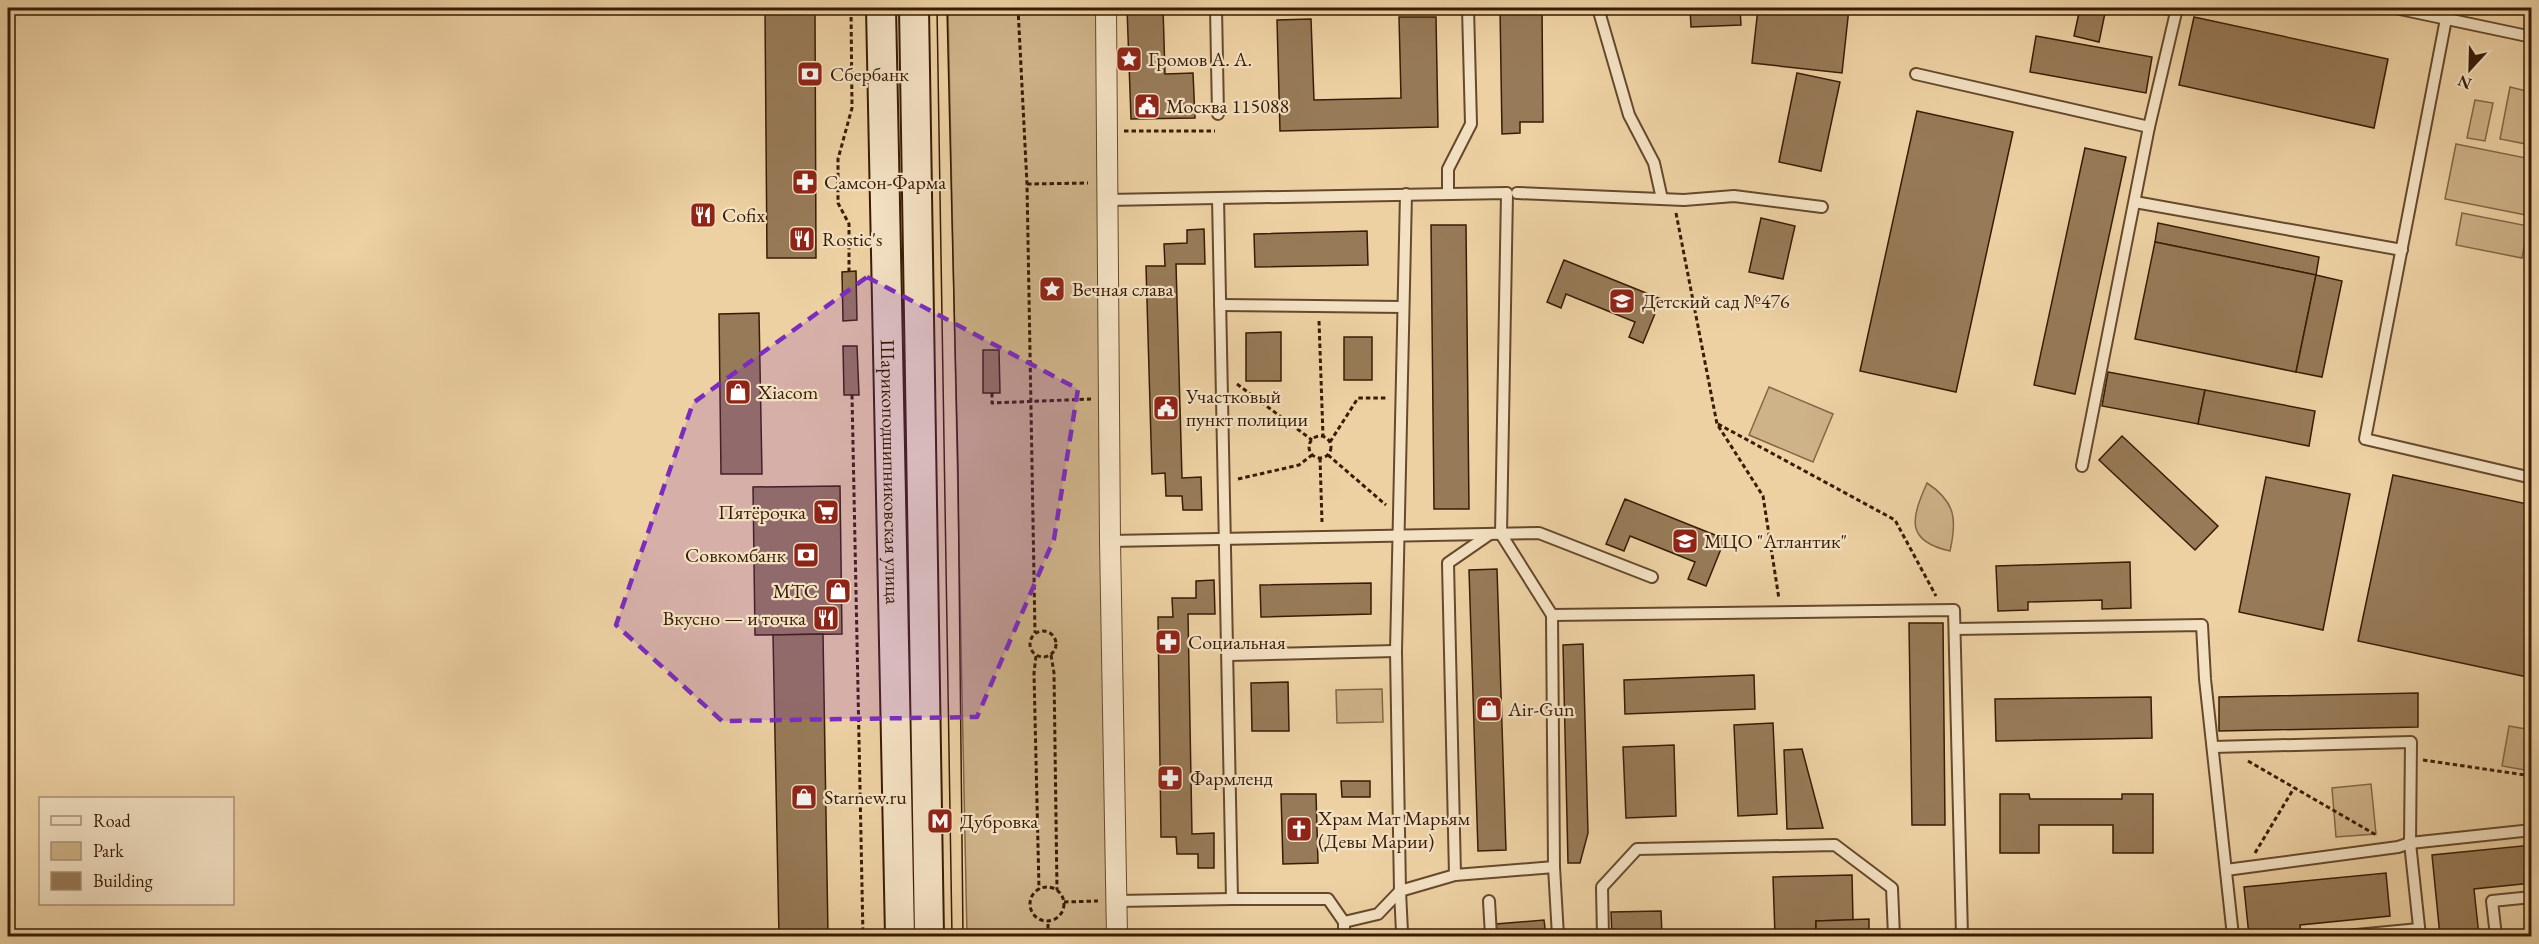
<svg xmlns="http://www.w3.org/2000/svg" width="2539" height="944" font-family="'EB Garamond',serif">
<style>
.green{fill:#ceb288;stroke:#846746;stroke-width:1.5}
.building{fill:#977a57;stroke:#391c05;stroke-width:1.5}
.lines{fill:none;stroke-linecap:round;stroke-linejoin:round}
.service-casing{stroke:#66492c;stroke-width:14}
.minor-casing{stroke:#66492c;stroke-width:22}
.secondary-casing{stroke:#391c05;stroke-width:32}
.path{stroke:#391c05;stroke-width:3;stroke-dasharray:4.5 3;stroke-linecap:butt}
.service{stroke:#f3e1c3;stroke-width:10}
.minor{stroke:#f3e1c3;stroke-width:20}
.secondary{stroke:#f3e1c3;stroke-width:28}
.tram{stroke:#391c05;stroke-width:1.5}
.marked{fill:#7b2cbf;fill-opacity:0.2;stroke:#7b2cbf;stroke-width:4.5;stroke-dasharray:12 8;stroke-linejoin:round}
.labels{text-anchor:middle;dominant-baseline:central;stroke-width:4.5;stroke-linejoin:round;paint-order:stroke}
.poi-label{font-size:20px;fill:#391c05;stroke:#f3e1c3;text-anchor:start}
.street-label{font-size:20px;fill:#391c05;stroke:#f3e1c3}
</style>
<rect width="100%" height="100%" fill="#edd1a3"/>
<filter id="stains"><feTurbulence type="fractalNoise" baseFrequency=".00333" numOctaves="4"/><feColorMatrix values="0 0 0 0 .2 0 0 0 0 .09 0 0 0 0 .02 0 0 0 .5 -.17"/></filter>
<radialGradient id="worn" r=".72"><stop offset=".6" stop-color="#630" stop-opacity="0"/><stop offset="1" stop-color="#630" stop-opacity=".3"/></radialGradient>
<!-- green -->
<g class="green">
<polygon points="948,8 1101,8 1110,936 967,936"/>
<polygon points="2510,87 2531,92 2531,118 2526,144 2500,139"/>
<polygon points="2475,100 2493,103 2485,141 2467,138"/>
<polygon points="2456,144 2531,159 2531,216 2445,199"/>
<polygon points="2462,213 2528,226 2522,258 2456,245"/>
<polygon points="1769,387 1833,414 1813,462 1749,435"/>
<path d="M1927,483C1956,502 1957,520 1950,551C1905,541 1911,519 1927,483Z"/>
<polygon points="1382,689 1383,722 1337,723 1336,690"/>
<polygon points="2509,726 2531,730 2531,771 2502,766"/>
<polygon points="2371,784 2376,834 2336,837 2332,788"/>
</g>
<!-- building -->
<g class="building">
<polygon points="1127,8 1163,8 1165,74 1193,73 1195,118 1131,119"/>
<polygon points="1500,8 1542,8 1543,122 1520,122 1520,133 1502,134"/>
<polygon points="1690,8 1740,8 1741,25 1691,27"/>
<polygon points="1758,8 1849,8 1842,73 1752,63"/>
<polygon points="2080,8 2105,13 2099,42 2074,36"/>
<polygon points="2130,8 2169,8 2167,15"/>
<polygon points="765,12 815,12 816,258 767,258"/>
<polygon points="1399,17 1436,17 1438,127 1280,131 1277,20 1311,19 1314,100 1401,98"/>
<polygon points="2194,17 2388,59 2374,128 2179,85"/>
<polygon points="2036,36 2152,57 2146,93 2030,72"/>
<polygon points="1797,73 1840,82 1821,171 1779,162"/>
<polygon points="1917,111 2013,132 1956,392 1860,371"/>
<polygon points="2085,148 2126,157 2075,394 2034,385"/>
<polygon points="1761,218 1795,226 1783,279 1749,272"/>
<polygon points="2158,223 2319,257 2316,275 2155,242"/>
<polygon points="1431,225 1466,225 1469,509 1434,509"/>
<polygon points="1204,229 1205,264 1176,264 1182,478 1201,477 1202,510 1183,510 1182,496 1166,496 1165,473 1152,474 1146,266 1165,266 1164,244 1187,243 1187,230"/>
<polygon points="1367,231 1368,265 1255,267 1254,234"/>
<polygon points="2155,242 2316,275 2296,372 2135,339"/>
<polygon points="1564,260 1661,299 1643,343 1629,337 1635,322 1566,294 1561,308 1547,302"/>
<polygon points="856,271 857,320 843,321 842,272"/>
<polygon points="2316,275 2342,281 2322,377 2296,372"/>
<polygon points="759,313 762,474 721,474 719,314"/>
<polygon points="1281,332 1281,381 1246,381 1246,333"/>
<rect x="1344" y="337" width="28" height="43"/>
<polygon points="843,346 857,346 859,395 844,395"/>
<polygon points="983,350 999,350 1000,393 983,393"/>
<polygon points="2108,372 2205,390 2198,424 2102,406"/>
<polygon points="2205,390 2315,411 2309,446 2198,424"/>
<polygon points="2122,436 2218,526 2195,550 2099,460"/>
<polygon points="2393,475 2532,505 2532,678 2358,641"/>
<polygon points="2266,477 2350,494 2323,630 2239,612"/>
<polygon points="840,486 842,634 755,635 753,487"/>
<polygon points="1625,499 1725,539 1706,586 1688,579 1695,562 1630,536 1624,551 1606,544"/>
<polygon points="2130,562 2131,608 2102,609 2102,600 2028,602 2028,610 1998,611 1996,566"/>
<polygon points="1497,569 1506,850 1478,851 1469,570"/>
<polygon points="1214,580 1215,614 1188,614 1192,834 1214,833 1214,868 1198,868 1198,854 1177,854 1176,837 1161,837 1158,617 1173,617 1172,598 1196,598 1196,581"/>
<polygon points="1371,583 1371,614 1261,617 1260,585"/>
<polygon points="1909,623 1943,623 1945,825 1912,825"/>
<polygon points="823,634 828,936 779,936 773,635"/>
<polygon points="1583,644 1588,833 1580,863 1568,863 1563,645"/>
<polygon points="1754,675 1755,709 1625,714 1624,680"/>
<polygon points="1288,682 1289,731 1252,731 1251,683"/>
<polygon points="2418,693 2418,727 2219,731 2219,697"/>
<polygon points="2151,697 2152,738 1996,741 1995,699"/>
<polygon points="1773,723 1777,814 1738,816 1734,725"/>
<polygon points="1674,745 1676,816 1626,818 1623,747"/>
<polygon points="1802,749 1823,828 1787,829 1784,750"/>
<polygon points="1341,781 1370,781 1370,797 1342,797"/>
<polygon points="1281,794 1316,794 1318,863 1283,864"/>
<polygon points="2000,794 2029,794 2030,799 2122,799 2122,794 2153,794 2153,853 2113,853 2113,825 2039,825 2039,853 2000,853"/>
<polygon points="2532,845 2532,883 2474,889 2479,936 2440,936 2432,855"/>
<polygon points="2386,873 2390,916 2300,925 2301,936 2249,936 2244,887"/>
<polygon points="1852,875 1853,920 1816,921 1816,936 1775,936 1773,877"/>
<polygon points="1661,911 1662,936 1612,936 1611,912"/>
<polygon points="1869,919 1869,936 1816,936 1816,921"/>
<polygon points="1544,920 1546,936 1497,936 1496,924"/>
</g>
<g class="lines">
<defs>
<g id="service">
<polyline points="1216,8 1218,114"/>
<polyline points="1598,8 1629,115 1654,163 1662,199"/>
<polyline points="2395,8 2532,37"/>
<polyline points="2446,19 2365,439 2532,478"/>
<polyline points="1916,74 2149,127 2177,8"/>
<polyline points="1517,193 1684,200 1734,196 1822,207"/>
<polyline points="1406,194 1396,651 1400,891 1455,875 1554,867 1558,936"/>
<polyline points="1448,194 1448,169 1471,124 1468,8"/>
<polyline points="1218,198 1232,899 1328,899 1344,922 1378,914 1400,891"/>
<polyline points="1107,200 1507,193 1501,534 1552,615 1554,867"/>
<polyline points="2135,202 2402,250"/>
<polyline points="1220,305 1403,307"/>
<polyline points="2082,466 2149,127"/>
<polyline points="1110,541 1539,533 1652,577"/>
<polyline points="1552,615 1954,610 1962,936"/>
<polyline points="1955,629 2202,625 2205,679 2233,936"/>
<polyline points="1229,655 1396,651"/>
<polyline points="2213,747 2411,742 2410,843 2420,936"/>
<polyline points="2226,870 2398,847 2410,843 2532,830"/>
<polyline points="1455,875 1448,563 1490,534"/>
<polyline points="1400,891 1402,932 1400,936"/>
<polyline points="1117,901 1232,899"/>
<polyline points="1489,901 1491,936"/>
<polyline points="1344,922 1344,936"/>
<polyline points="1603,936 1602,887 1637,849 1835,845 1892,888 1894,936"/>
<polyline points="2346,936 2419,929"/>
<polyline points="2496,936 2492,901 2532,897"/>
</g>
<polyline id="minor" points="1106,8 1110,541 1117,936"/>
<g id="secondary">
<path id="s1" d="M881,8L900,936"/>
<polyline points="914,8 929,936"/>
</g>
</defs>
<!-- service casing -->
<use href="#service" class="service-casing"/>
<!-- minor casing -->
<use href="#minor" class="minor-casing"/>
<!-- secondary casing -->
<use href="#secondary" class="secondary-casing"/>
<!-- path -->
<g class="path">
<polyline points="1018,8 1027,184 1035,633"/>
<polyline points="1124,131 1215,131"/>
<polyline points="1027,184 1088,183"/>
<polyline points="1676,213 1717,424 1763,496 1779,599"/>
<polyline points="849,272 849,224 838,203 838,159 852,108 851,8"/>
<polyline points="1319,321 1323,436"/>
<polyline points="1237,384 1312,440"/>
<polyline points="992,393 992,403 1091,399"/>
<polyline points="852,395 863,936"/>
<polyline points="1718,424 1895,520 1936,596"/>
<circle cx="1320" cy="447" r="11"/>
<polyline points="1330,442 1358,398 1388,398"/>
<polyline points="1328,455 1386,505"/>
<polyline points="1320,458 1322,522"/>
<polyline points="1238,479 1299,465 1312,455"/>
<circle cx="1043" cy="644" r="13"/>
<polyline points="1051,655 1054,673 1057,890"/>
<polyline points="1036,656 1034,673 1039,889"/>
<polyline points="2423,760 2532,776"/>
<polyline points="2248,761 2378,836"/>
<polyline points="2255,853 2294,788"/>
<circle cx="1047" cy="904" r="17"/>
<polyline points="1064,902 1098,901"/>
<polyline points="1048,936 1048,921"/>
<polyline points="1977,936 2219,932"/>
</g>
<!-- service -->
<use href="#service" class="service"/>
<!-- minor -->
<use href="#minor" class="minor"/>
<!-- secondary -->
<use href="#secondary" class="secondary"/>
<!-- tram -->
<g class="tram">
<polyline points="937,8 952,936"/>
<polyline points="947,8 958,469 963,936"/>
</g>
</g>
<!-- marked area -->
<path class="marked" d="M867,277L1078,389L1054,539L977,717L722,721L616,625L693,403Z"/>
<!-- icons -->
<defs>
<symbol id="sight-square" viewBox="-11 -11 22 22"><rect x="-9" y="-9" width="18" height="18" rx="4" fill="#8f2418" stroke="#f3e1c3"/><path d="M0-6L1.8-2.2L6-1.7L2.9 1.2L3.7 5.4L0 3.3L-3.7 5.4L-2.9 1.2L-6-1.7L-1.8-2.2Z" fill="#fff"/></symbol>
<symbol id="bank-square" viewBox="-11 -11 22 22"><rect x="-9" y="-9" width="18" height="18" rx="4" fill="#8f2418" stroke="#f3e1c3"/><path d="M-6-4H6V4H-6ZM0-2.3a2.3 2.3 0 1 0 0 4.6a2.3 2.3 0 1 0 0-4.6Z" fill="#fff"/></symbol>
<symbol id="civic-square" viewBox="-11 -11 22 22"><rect x="-9" y="-9" width="18" height="18" rx="4" fill="#8f2418" stroke="#f3e1c3"/><path d="M-.6-6.5H3V-4.5H.6V-3L4-1V1h2V6H-6V1h2V-1L-.6-3ZM-1.2 2.5V6h2.4V2.5Z" fill="#fff"/></symbol>
<symbol id="pharmacy-square" viewBox="-11 -11 22 22"><rect x="-9" y="-9" width="18" height="18" rx="4" fill="#8f2418" stroke="#f3e1c3"/><path d="M-2-6h4v4h4v4h-4v4h-4v-4h-4v-4h4Z" fill="#fff"/></symbol>
<symbol id="restaurant-square" viewBox="-11 -11 22 22"><rect x="-9" y="-9" width="18" height="18" rx="4" fill="#8f2418" stroke="#f3e1c3"/><path d="M-5-6h1v4h1v-4h1v4h1v-4h1v5L-1.5 .5V6h-2V.5L-5-1ZM5-6V6H3V1.5H1.5Q1.5-4 5-6Z" fill="#fff"/></symbol>
<symbol id="school-square" viewBox="-11 -11 22 22"><rect x="-9" y="-9" width="18" height="18" rx="4" fill="#8f2418" stroke="#f3e1c3"/><path d="M0-5L7-2L0 1L-7-2ZM-4 1L0 2.5L4 1V4Q0 6-4 4Z" fill="#fff"/></symbol>
<symbol id="shop-square" viewBox="-11 -11 22 22"><rect x="-9" y="-9" width="18" height="18" rx="4" fill="#8f2418" stroke="#f3e1c3"/><path d="M-5-2.5h2.3a2.7 3.5 0 0 1 5.4 0H5L5.5 6h-11ZM-1.5-2.5h3a1.5 2.3 0 0 0-3 0Z" fill="#fff"/></symbol>
<symbol id="supermarket-square" viewBox="-11 -11 22 22"><rect x="-9" y="-9" width="18" height="18" rx="4" fill="#8f2418" stroke="#f3e1c3"/><path d="M-6-5.5h2.5l.6 2H6L4.5 2H-2.5L-4.4-4H-6ZM-1.5 3.2a1.3 1.3 0 1 0 .1 0ZM3 3.2a1.3 1.3 0 1 0 .1 0Z" fill="#fff"/></symbol>
<symbol id="metro-square" viewBox="-11 -11 22 22"><rect x="-9" y="-9" width="18" height="18" rx="4" fill="#8f2418" stroke="#f3e1c3"/><path d="M-5.5 5V-5H-3L0 0L3-5H5.5V5H3V-.5L0 4L-3-.5V5Z" fill="#fff"/></symbol>
<symbol id="church-square" viewBox="-11 -11 22 22"><rect x="-9" y="-9" width="18" height="18" rx="4" fill="#8f2418" stroke="#f3e1c3"/><path d="M-1.2-6h2.4v3.5h3.3v2.4h-3.3V6h-2.4V-.1h-3.3v-2.4h3.3Z" fill="#fff"/></symbol>
</defs>
<g fill-rule="evenodd">
<use href="#sight-square" x="1114" y="44" width="30" height="30"/>
<use href="#bank-square" x="795" y="59" width="30" height="30"/>
<use href="#civic-square" x="1132" y="91" width="30" height="30"/>
<use href="#pharmacy-square" x="790" y="167" width="30" height="30"/>
<use href="#restaurant-square" x="688" y="200" width="30" height="30"/>
<use href="#restaurant-square" x="787" y="224" width="30" height="30"/>
<use href="#sight-square" x="1037" y="274" width="30" height="30"/>
<use href="#school-square" x="1607" y="286" width="30" height="30"/>
<use href="#shop-square" x="723" y="377" width="30" height="30"/>
<use href="#civic-square" x="1151" y="393" width="30" height="30"/>
<use href="#supermarket-square" x="811" y="497" width="30" height="30"/>
<use href="#school-square" x="1670" y="526" width="30" height="30"/>
<use href="#bank-square" x="791" y="540" width="30" height="30"/>
<use href="#shop-square" x="823" y="576" width="30" height="30"/>
<use href="#restaurant-square" x="811" y="603" width="30" height="30"/>
<use href="#pharmacy-square" x="1153" y="627" width="30" height="30"/>
<use href="#shop-square" x="1474" y="694" width="30" height="30"/>
<use href="#pharmacy-square" x="1155" y="763" width="30" height="30"/>
<use href="#shop-square" x="789" y="782" width="30" height="30"/>
<use href="#metro-square" x="925" y="806" width="30" height="30"/>
<use href="#church-square" x="1284" y="814" width="30" height="30"/>
</g>
<g class="labels">
<!-- poi labels -->
<g class="poi-label">
<text x="1148" y="59">Громов А. А.</text>
<text x="830" y="74">Сбербанк</text>
<text x="1166" y="106">Москва 115088</text>
<text x="824" y="182">Самсон-Фарма</text>
<text x="722" y="215">Cofix</text>
<text x="822" y="239">Rostic's</text>
<text x="1072" y="289">Вечная слава</text>
<text x="1642" y="301">Детский сад №476</text>
<text x="758" y="392">Xiacom</text>
<text x="1186" y="396">Участковый<tspan x="1186" dy="23">пункт полиции</tspan></text>
<text x="806" y="512" text-anchor="end">Пятёрочка</text>
<text x="1704" y="541">МЦО "Атлантик"</text>
<text x="786" y="555" text-anchor="end">Совкомбанк</text>
<text x="818" y="591" text-anchor="end">МТС</text>
<text x="806" y="618" text-anchor="end">Вкусно — и точка</text>
<text x="1188" y="642">Социальная</text>
<text x="1508" y="709">Air-Gun</text>
<text x="1190" y="778">Фармленд</text>
<text x="824" y="797">Starnew.ru</text>
<text x="1318" y="818">Храм Мат Марьям<tspan x="1318" dy="23">(Девы Марии)</tspan></text>
<text x="960" y="821">Дубровка</text>
</g>
<!-- street labels -->
<g class="street-label">
<text stroke="none"><textPath href="#s1" startOffset="464">Шарикоподшипниковская улица</textPath></text>
</g>
</g>
<!-- margin -->
<rect width="2539" height="944" fill="none" stroke="#edd1a3" stroke-width="30"/>
<rect x="9" y="9" width="2521" height="926" fill="none" stroke="#391c05" stroke-width="3"/>
<rect x="15" y="15" width="2509" height="914" fill="none" stroke="#391c05" stroke-width="1.5"/>
<!-- legend -->
<rect x="39" y="797" width="195" height="108" fill="#f3e1c3" stroke="#a99277" stroke-width="1.5"/>
<rect x="51" y="816" width="30" height="9" fill="#f3e1c3" stroke="#a99277" stroke-width="1.5"/>
<text x="93" y="827" font-size="18" fill="#391c05">Road</text>
<rect x="51" y="842" width="30" height="18" fill="#ceb288" stroke="#a99277" stroke-width="1.5"/>
<text x="93" y="857" font-size="18" fill="#391c05">Park</text>
<rect x="51" y="872" width="30" height="18" fill="#977a57" stroke="#a99277" stroke-width="1.5"/>
<text x="93" y="887" font-size="18" fill="#391c05">Building</text>
<!-- north arrow -->
<g transform="translate(2470 69) rotate(202)" stroke="#f3e1c3" stroke-width="4.5" paint-order="stroke">
<path d="M0-4.5L10 22L0 15L-10 22Z" fill="#391c05"/>
<text y="-9" font-size="16" font-weight="bold" text-anchor="middle" fill="#391c05">N</text>
</g>
<rect width="100%" height="100%" filter="url(#stains)"/>
<rect width="100%" height="100%" fill="url(#worn)"/>
</svg>
